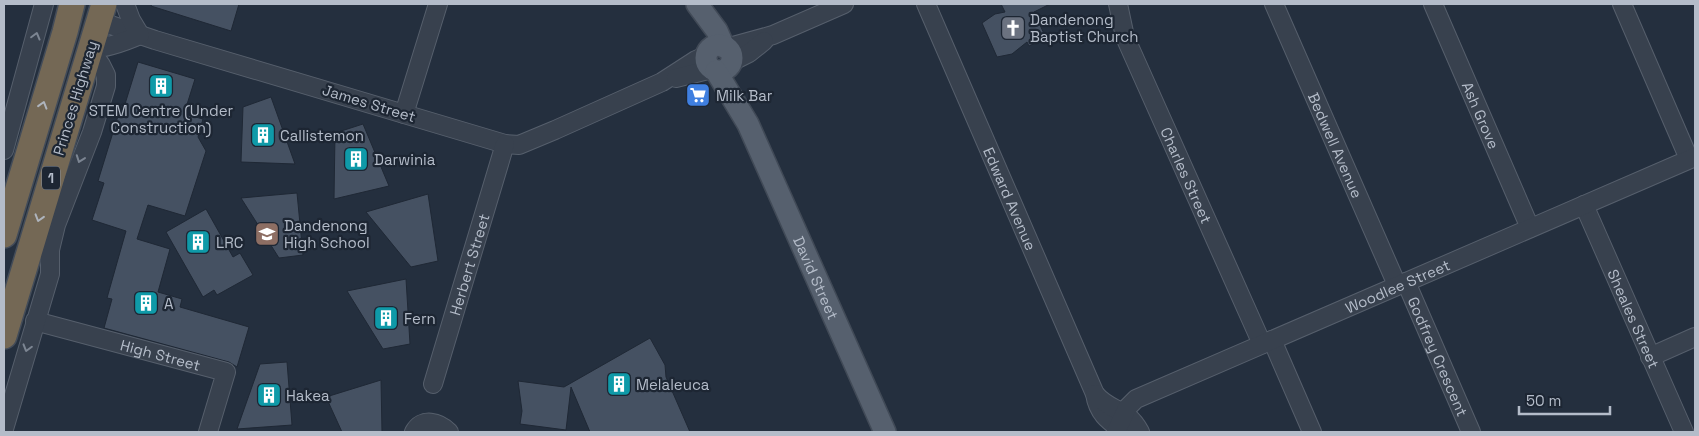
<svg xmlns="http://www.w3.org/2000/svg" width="1699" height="436" font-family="'Space Grotesk',sans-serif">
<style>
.building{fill:#455162;stroke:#1f2835}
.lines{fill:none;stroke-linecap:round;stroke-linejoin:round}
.minor-casing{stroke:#565f6c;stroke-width:20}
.major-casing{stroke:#414a57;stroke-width:24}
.highway-casing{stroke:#434c59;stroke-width:28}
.minor{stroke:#38414e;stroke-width:18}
.major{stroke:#56606e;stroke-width:21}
.highway{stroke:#746855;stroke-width:25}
.oneway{stroke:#7c8592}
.oneway2{stroke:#aeb4bd}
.labels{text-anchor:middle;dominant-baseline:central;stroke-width:4.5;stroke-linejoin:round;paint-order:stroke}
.shield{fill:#1d2633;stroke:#878f9c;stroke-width:1}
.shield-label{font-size:14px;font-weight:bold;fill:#b4bcc9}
.poi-label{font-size:15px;fill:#b4bcc9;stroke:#1d2633;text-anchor:start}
.street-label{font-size:15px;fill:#b4bcc9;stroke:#1d2633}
</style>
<rect width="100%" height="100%" fill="#242f3e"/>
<!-- building -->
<g class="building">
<polygon points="152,4 239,4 231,31 151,6"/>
<polygon points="1001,4 1050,4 1034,12 1046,38 1029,46 1027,42 1012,54 997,57 982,23 995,14 1005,12"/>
<polygon points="138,62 195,79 184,114 203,119 198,137 206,151 185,216 148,205 137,239 170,249 158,292 182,299 180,307 249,327 237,367 229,362 104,328 112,299 107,298 126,231 92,220 104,183 98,181 122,103 125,104"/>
<polygon points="271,97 295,164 241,162 243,107"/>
<polygon points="363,124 389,186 334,199 335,133"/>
<polygon points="297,193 303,255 279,258 241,198"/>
<polygon points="428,194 438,261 411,267 366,212"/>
<polygon points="206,209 233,257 240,253 253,275 217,295 214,290 203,297 166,232"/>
<polygon points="406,279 410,344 383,349 347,291"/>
<polygon points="650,338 665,365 666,377 690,432 590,432 571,387 566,430 520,424 522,411 518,381 564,387"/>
<polygon points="287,362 292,425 237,429 260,364"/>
<polygon points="381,380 382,432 342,432 326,397"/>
</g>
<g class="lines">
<defs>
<g id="minor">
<path id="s1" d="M926,4L1095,394C1098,414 1109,421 1124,432"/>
<path id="s2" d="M1118,4L1125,37L1262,344"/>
<path id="s3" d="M1274,4L1397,285"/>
<path id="s4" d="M1433,4L1530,228"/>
<polyline points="1622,4 1689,159"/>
<polyline points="99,21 155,40 505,144 519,145 555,130 662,82 696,60 707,55"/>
<polyline points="726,48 773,35 844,4"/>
<path d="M90,49C108,48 124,42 140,35L131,20L125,4"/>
<polyline points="731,62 749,53 764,41"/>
<polyline points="676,78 712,69"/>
<polyline points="404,114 438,4"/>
<polyline points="4,150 44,4"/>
<path id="s5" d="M1584,205L1684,432"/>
<path id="s6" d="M1406,282L1471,432"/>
<path id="s7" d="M35,321L226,372L208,432"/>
<polyline points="1272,340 1312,432"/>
<polyline points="1650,357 1695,337"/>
<path id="s8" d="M433,384L505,144"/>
<path d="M1095,394C1111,413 1126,406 1140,432"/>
<polyline points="4,429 50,274 50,250 56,225 92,132 106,86 106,75 101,65 90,49"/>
<path d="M414,432C422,417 439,422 449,432"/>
<path id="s9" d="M1116,432L1127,408L1136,399L1695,157"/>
</g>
<g id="major">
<polyline points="697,4 717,31 724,47"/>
<circle cx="719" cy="58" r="13"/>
<path id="s10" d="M716,71L748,124L885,432"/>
</g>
<g id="highway">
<polyline points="4,235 65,32 72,4"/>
<polyline points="4,336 104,4"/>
</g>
</defs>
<!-- minor casing -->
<use href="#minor" class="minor-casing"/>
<!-- major casing -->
<use href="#major" class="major-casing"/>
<!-- highway casing -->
<use href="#highway" class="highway-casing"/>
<!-- minor -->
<use href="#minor" class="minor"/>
<!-- major -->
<use href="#major" class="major"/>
<!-- highway -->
<use href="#highway" class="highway"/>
</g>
<!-- one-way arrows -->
<defs><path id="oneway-chevron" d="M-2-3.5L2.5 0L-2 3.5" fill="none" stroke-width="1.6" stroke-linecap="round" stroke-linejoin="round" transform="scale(1.25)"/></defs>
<g class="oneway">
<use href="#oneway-chevron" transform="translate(36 36) rotate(-75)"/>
<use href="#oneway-chevron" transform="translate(80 159) rotate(110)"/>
<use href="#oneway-chevron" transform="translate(27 348) rotate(106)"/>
</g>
<g class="oneway2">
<use href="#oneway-chevron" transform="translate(43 105) rotate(-73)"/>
<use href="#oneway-chevron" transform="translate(39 218) rotate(107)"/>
</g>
<!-- icons -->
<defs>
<symbol id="church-square" viewBox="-11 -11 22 22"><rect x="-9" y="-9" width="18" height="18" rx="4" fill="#6b7280" stroke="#1d2633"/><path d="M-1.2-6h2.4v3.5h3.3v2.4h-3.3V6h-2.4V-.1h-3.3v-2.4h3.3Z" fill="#fff"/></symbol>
<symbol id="building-square" viewBox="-11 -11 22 22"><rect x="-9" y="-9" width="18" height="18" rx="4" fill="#0f9aa8" stroke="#1d2633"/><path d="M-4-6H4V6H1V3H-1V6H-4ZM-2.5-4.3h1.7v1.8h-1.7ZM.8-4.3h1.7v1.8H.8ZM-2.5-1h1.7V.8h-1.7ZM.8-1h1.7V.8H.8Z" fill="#fff"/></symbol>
<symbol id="supermarket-square" viewBox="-11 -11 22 22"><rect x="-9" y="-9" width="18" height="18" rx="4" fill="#3f7fe0" stroke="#1d2633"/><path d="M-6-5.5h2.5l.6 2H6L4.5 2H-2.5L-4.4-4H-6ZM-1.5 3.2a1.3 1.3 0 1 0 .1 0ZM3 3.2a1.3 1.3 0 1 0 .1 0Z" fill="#fff"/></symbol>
<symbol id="school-square" viewBox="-11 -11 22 22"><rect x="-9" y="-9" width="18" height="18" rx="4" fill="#8d6e63" stroke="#1d2633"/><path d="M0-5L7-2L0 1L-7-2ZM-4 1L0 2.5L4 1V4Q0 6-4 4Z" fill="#fff"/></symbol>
</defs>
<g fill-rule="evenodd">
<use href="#church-square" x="999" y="14" width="28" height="28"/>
<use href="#building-square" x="147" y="72" width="28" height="28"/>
<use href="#supermarket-square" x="684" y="81" width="28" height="28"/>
<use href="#building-square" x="249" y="121" width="28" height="28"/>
<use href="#building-square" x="342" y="145" width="28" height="28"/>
<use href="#school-square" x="253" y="220" width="28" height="28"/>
<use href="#building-square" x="184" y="228" width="28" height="28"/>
<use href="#building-square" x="132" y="289" width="28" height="28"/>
<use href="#building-square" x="372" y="304" width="28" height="28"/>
<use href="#building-square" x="605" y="370" width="28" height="28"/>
<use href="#building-square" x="255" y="381" width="28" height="28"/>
</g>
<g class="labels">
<!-- shield labels -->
<rect class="shield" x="42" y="166.5" width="18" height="23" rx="4"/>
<g class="shield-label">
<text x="51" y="178">1</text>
</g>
<!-- poi labels -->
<g class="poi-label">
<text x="1030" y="19">Dandenong<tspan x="1030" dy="17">Baptist Church</tspan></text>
<text x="716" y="95">Milk Bar</text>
<text x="161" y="110" text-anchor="middle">STEM Centre (Under<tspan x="161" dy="17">Construction)</tspan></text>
<text x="280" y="135">Callistemon</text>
<text x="374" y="159">Darwinia</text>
<text x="284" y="225">Dandenong<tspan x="284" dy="17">High School</tspan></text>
<text x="216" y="242">LRC</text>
<text x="164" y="303">A</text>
<text x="404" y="318">Fern</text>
<text x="636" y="384">Melaleuca</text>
<text x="286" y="395">Hakea</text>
</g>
<!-- street labels -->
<g class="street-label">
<text transform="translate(75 98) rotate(-73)">Princes Highway</text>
<text transform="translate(369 103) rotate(17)">James Street</text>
<text stroke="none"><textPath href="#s4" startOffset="121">Ash Grove</textPath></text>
<text stroke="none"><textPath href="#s3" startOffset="154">Bedwell Avenue</textPath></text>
<text stroke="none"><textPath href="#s2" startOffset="185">Charles Street</textPath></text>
<text stroke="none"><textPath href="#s1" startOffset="212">Edward Avenue</textPath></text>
<text stroke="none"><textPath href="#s8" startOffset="125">Herbert Street</textPath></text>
<text stroke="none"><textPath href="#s10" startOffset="230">David Street</textPath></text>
<text stroke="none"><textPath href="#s9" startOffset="324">Woodlee Street</textPath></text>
<text stroke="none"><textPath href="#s5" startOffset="124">Sheales Street</textPath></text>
<text stroke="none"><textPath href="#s7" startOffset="130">High Street</textPath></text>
<text stroke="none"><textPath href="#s6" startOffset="81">Godfrey Crescent</textPath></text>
</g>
</g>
<!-- border -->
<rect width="1699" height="436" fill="none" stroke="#b4bcc9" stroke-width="10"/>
<!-- scale -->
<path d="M1519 406v8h91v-8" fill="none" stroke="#b4bcc9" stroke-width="2.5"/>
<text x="1526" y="406" font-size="15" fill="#b4bcc9" stroke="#1d2633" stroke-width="4" paint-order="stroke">50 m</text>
</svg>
